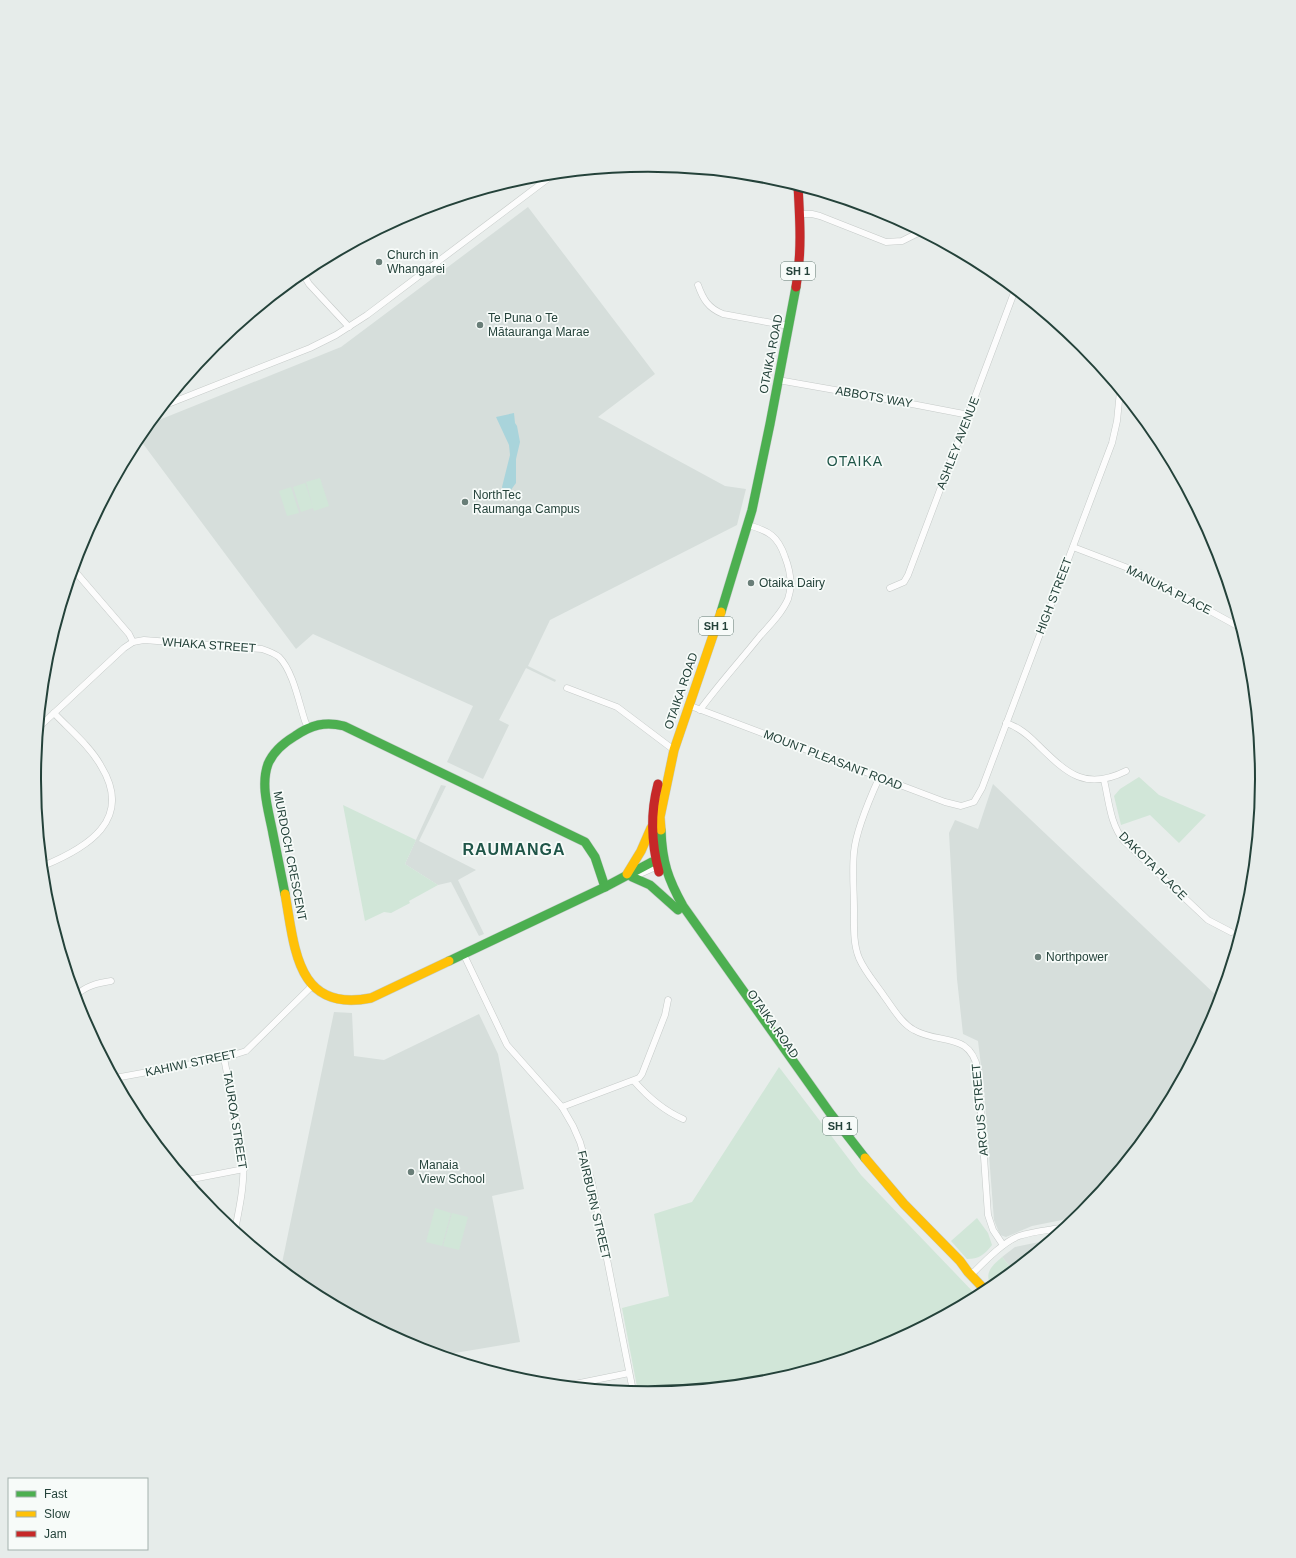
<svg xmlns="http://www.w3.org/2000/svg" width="1296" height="1558" font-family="Helvetica,sans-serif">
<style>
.built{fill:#d6dedb}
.green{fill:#d1e6d8}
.water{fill:#a9d4db}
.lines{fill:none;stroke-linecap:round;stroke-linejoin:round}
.street-casing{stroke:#c5cac8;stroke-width:7}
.fast-casing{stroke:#c3cbc8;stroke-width:10}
.slow-casing{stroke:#c3cbc8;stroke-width:10}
.jam-casing{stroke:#c3cbc8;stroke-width:10}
.street{stroke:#fcfcfc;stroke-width:6}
.fast{stroke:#4caf50;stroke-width:9}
.slow{stroke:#ffc107;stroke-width:9}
.jam{stroke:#c62828;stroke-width:9}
.poi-dot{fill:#697e78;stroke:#f7fbf9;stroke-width:1.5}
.labels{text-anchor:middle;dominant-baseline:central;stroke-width:3.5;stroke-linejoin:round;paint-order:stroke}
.shield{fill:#f7fbf9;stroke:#637a73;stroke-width:1}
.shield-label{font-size:11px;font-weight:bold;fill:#24423a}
.poi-label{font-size:12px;fill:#24423a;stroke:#f7fbf9;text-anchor:start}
.street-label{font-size:12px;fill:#24423a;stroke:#f7fbf9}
.quarter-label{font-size:14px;letter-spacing:1px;fill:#1f5548;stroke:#f7fbf9}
.district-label{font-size:16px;font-weight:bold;letter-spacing:1px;fill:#1f5548;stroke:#f7fbf9}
.rim{fill:none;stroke:#24423a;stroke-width:2}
</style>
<rect width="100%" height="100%" fill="#e8edeb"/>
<!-- built -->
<g class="built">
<polygon points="528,207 655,374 598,417 725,486 746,489 737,525 550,620 528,666 556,680 555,682 526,668 499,720 509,725 483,779 447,762 473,706 313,634 296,649 138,437 149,424 341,347"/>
<polygon points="993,784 1220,999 1215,1014 1158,1120 1082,1213 1077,1217 1032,1226 1006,1237 1000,1235 994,1220 984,1090 978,1041 963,1034 957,979 949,833 955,820 978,829"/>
<polygon points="441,785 446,786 419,841 476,870 458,880 484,934 479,936 451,882 438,885 405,864"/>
<polygon points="334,1012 352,1013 354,1056 384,1060 479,1014 498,1054 524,1189 492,1196 520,1342 443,1355 413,1346 307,1289 281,1268"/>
<polygon points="1049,1240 1013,1270 1002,1257 1015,1247"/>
</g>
<!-- green -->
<g class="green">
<polygon points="320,478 329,506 314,511 313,508 301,512 293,487 305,483 313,507 306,482"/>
<polygon points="291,487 299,513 287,516 279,491"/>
<polygon points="1139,777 1159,795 1206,815 1179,843 1150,815 1121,825 1114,796 1120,789"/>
<polygon points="343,805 416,840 405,864 438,885 409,901 410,903 391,913 384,912 365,921"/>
<polygon points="779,1067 861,1175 977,1296 883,1346 768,1381 648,1393 638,1392 622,1308 669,1296 654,1214 692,1202"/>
<polygon points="435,1208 451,1213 442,1246 426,1242"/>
<polygon points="452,1213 468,1217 459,1250 443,1246"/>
<path d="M977,1218L988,1233L992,1245C984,1255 979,1259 967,1259L951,1241Z"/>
<path d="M1002,1257L1013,1270L992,1287C983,1273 992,1266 1002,1257Z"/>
</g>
<!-- water -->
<polygon class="water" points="514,413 515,423 517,426 520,442 516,459 516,483 505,498 502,487 510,455 509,445 496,417"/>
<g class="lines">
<defs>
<g id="street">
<polyline points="801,214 812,214 820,216 886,242 902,241 920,232"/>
<polyline points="302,272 309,284 349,327"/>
<path d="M698,285C703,299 708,308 723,314L789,326"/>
<polyline points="778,380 886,399 969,415"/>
<polyline points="163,406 310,348 336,335 367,315 554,174"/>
<polyline points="1073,547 1141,573 1241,628"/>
<polyline points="73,569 129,634 133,642"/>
<polyline points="890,588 904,582 908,575 1015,290"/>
<polyline points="567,688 617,707 674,750"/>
<polyline points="688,705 945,802 961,806 974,802 982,788 1112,443 1117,421 1120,391"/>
<path d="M700,710C719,684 740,661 760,636C770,625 782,613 788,599C793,585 790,570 785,557C778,536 769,531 748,525"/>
<path d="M1006,723C1019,727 1028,735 1037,744C1066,772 1084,792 1126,771"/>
<path d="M39,727L124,648L133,642L144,640L262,649C268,651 274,653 279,657C293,671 299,703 305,721L308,728"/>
<path d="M879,778C870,798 856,830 854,852C852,871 854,891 854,910C854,926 853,943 859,958C865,972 876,984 884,996C893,1008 901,1023 914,1030C940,1045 970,1031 978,1070L988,1215L993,1230L1003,1245"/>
<path d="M1104,780C1109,801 1110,824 1124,841L1208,920L1231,932"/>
<path d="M43,866C87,848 134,820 101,766C90,746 70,730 54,713"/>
<polyline points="633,877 660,865"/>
<polyline points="464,955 507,1045 562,1107 573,1126 580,1142 592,1183 633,1391"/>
<path d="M75,996C86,986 97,983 111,981"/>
<path d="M224,1058L243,1156C245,1182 240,1205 235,1230"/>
<polyline points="115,1078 224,1058 246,1051 312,986"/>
<path d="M634,1081C647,1096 665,1111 683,1119"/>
<polyline points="562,1107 639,1078 642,1074 665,1015 668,1000"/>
<polyline points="187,1180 244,1169"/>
<path d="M971,1275C984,1262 1003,1242 1019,1236C1034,1231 1051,1230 1066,1227"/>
<polyline points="570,1385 629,1373"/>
</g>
<g id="fast">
<polyline points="721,612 752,510 770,424 796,287"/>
<path d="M661,830C662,862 668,879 683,906L830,1113L865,1158"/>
<polyline points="632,877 650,885 678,910"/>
<path d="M285,894C281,874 277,854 273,834C269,812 260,786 268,764C273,752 285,742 295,736C311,725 325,721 344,726L585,842L595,857L605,887"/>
<polyline points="449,961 605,887 652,862 662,861"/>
</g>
<g id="slow">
<polyline points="661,830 660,817 674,750 721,612"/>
<polyline points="627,874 641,851 651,828"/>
<path d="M285,894C295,948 296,1013 371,998L449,961"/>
<polyline points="865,1158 904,1204 960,1261 968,1272 986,1291"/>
</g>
<g id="jam">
<path d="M796,287C802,253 800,220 798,186"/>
<path d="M658,784C650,814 651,842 659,872"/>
</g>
</defs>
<!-- street casing -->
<use href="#street" class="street-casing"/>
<!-- fast casing -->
<use href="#fast" class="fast-casing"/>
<!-- slow casing -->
<use href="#slow" class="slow-casing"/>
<!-- jam casing -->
<use href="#jam" class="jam-casing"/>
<!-- street -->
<use href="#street" class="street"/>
<!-- fast -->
<use href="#fast" class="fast"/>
<!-- slow -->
<use href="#slow" class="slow"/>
<!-- jam -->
<use href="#jam" class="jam"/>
</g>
<!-- markers -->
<g class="poi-dot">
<circle cx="379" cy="262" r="4"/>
<circle cx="480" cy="325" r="4"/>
<circle cx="465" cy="502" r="4"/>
<circle cx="751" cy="583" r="4"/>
<circle cx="1038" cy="957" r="4"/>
<circle cx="411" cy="1172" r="4"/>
</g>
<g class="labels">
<!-- shield labels -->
<g class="shield">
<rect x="781" y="262" width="34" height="18" rx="3"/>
<rect x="699" y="617" width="34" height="18" rx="3"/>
<rect x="823" y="1117" width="34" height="18" rx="3"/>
</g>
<g class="shield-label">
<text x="798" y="271">SH 1</text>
<text x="716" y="626">SH 1</text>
<text x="840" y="1126">SH 1</text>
</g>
<!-- poi labels -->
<g class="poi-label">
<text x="387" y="255">Church in<tspan x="387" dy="14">Whangarei</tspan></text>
<text x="488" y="318">Te Puna o Te<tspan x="488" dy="14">Mātauranga Marae</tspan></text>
<text x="473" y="495">NorthTec<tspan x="473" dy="14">Raumanga Campus</tspan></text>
<text x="759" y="583">Otaika Dairy</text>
<text x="1046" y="957">Northpower</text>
<text x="419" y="1165">Manaia<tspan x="419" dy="14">View School</tspan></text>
</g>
<!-- street labels -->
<g class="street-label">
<text transform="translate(771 354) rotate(-79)">OTAIKA ROAD</text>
<text transform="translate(874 397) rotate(10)">ABBOTS WAY</text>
<text transform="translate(958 443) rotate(-69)">ASHLEY AVENUE</text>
<text transform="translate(1169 590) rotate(27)">MANUKA PLACE</text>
<text transform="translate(1054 596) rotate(-69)">HIGH STREET</text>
<text transform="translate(209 645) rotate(4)">WHAKA STREET</text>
<text transform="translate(681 691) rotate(-71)">OTAIKA ROAD</text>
<text transform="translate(833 760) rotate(21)">MOUNT PLEASANT ROAD</text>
<text transform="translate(290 856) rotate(79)">MURDOCH CRESCENT</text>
<text transform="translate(1153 866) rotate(45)">DAKOTA PLACE</text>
<text transform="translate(773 1024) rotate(55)">OTAIKA ROAD</text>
<text transform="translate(191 1063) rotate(-12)">KAHIWI STREET</text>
<text transform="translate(980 1110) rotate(-95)">ARCUS STREET</text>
<text transform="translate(235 1120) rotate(81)">TAUROA STREET</text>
<text transform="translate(594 1205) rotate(77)">FAIRBURN STREET</text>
</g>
<!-- quarter labels -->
<g class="quarter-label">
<text x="855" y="461">OTAIKA</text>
</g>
<!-- district labels -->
<g class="district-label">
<text x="514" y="849">RAUMANGA</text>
</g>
</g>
<!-- crop -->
<path d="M0 0H1296V1558H0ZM41 779a607 607 0 1 1 1214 0a607 607 0 1 1-1214 0Z" fill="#e6ecea" fill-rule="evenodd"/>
<path class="rim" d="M41 779a607 607 0 1 1 1214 0a607 607 0 1 1-1214 0Z"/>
<!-- legend -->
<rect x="8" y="1478" width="140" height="72" fill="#f7fbf9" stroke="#a3b1ad"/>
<rect x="16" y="1491" width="20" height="6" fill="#4caf50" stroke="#a3b1ad"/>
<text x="44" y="1498" font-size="12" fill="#24423a">Fast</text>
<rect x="16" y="1511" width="20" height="6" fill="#ffc107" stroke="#a3b1ad"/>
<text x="44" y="1518" font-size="12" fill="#24423a">Slow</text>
<rect x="16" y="1531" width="20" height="6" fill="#c62828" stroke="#a3b1ad"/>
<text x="44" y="1538" font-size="12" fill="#24423a">Jam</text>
</svg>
